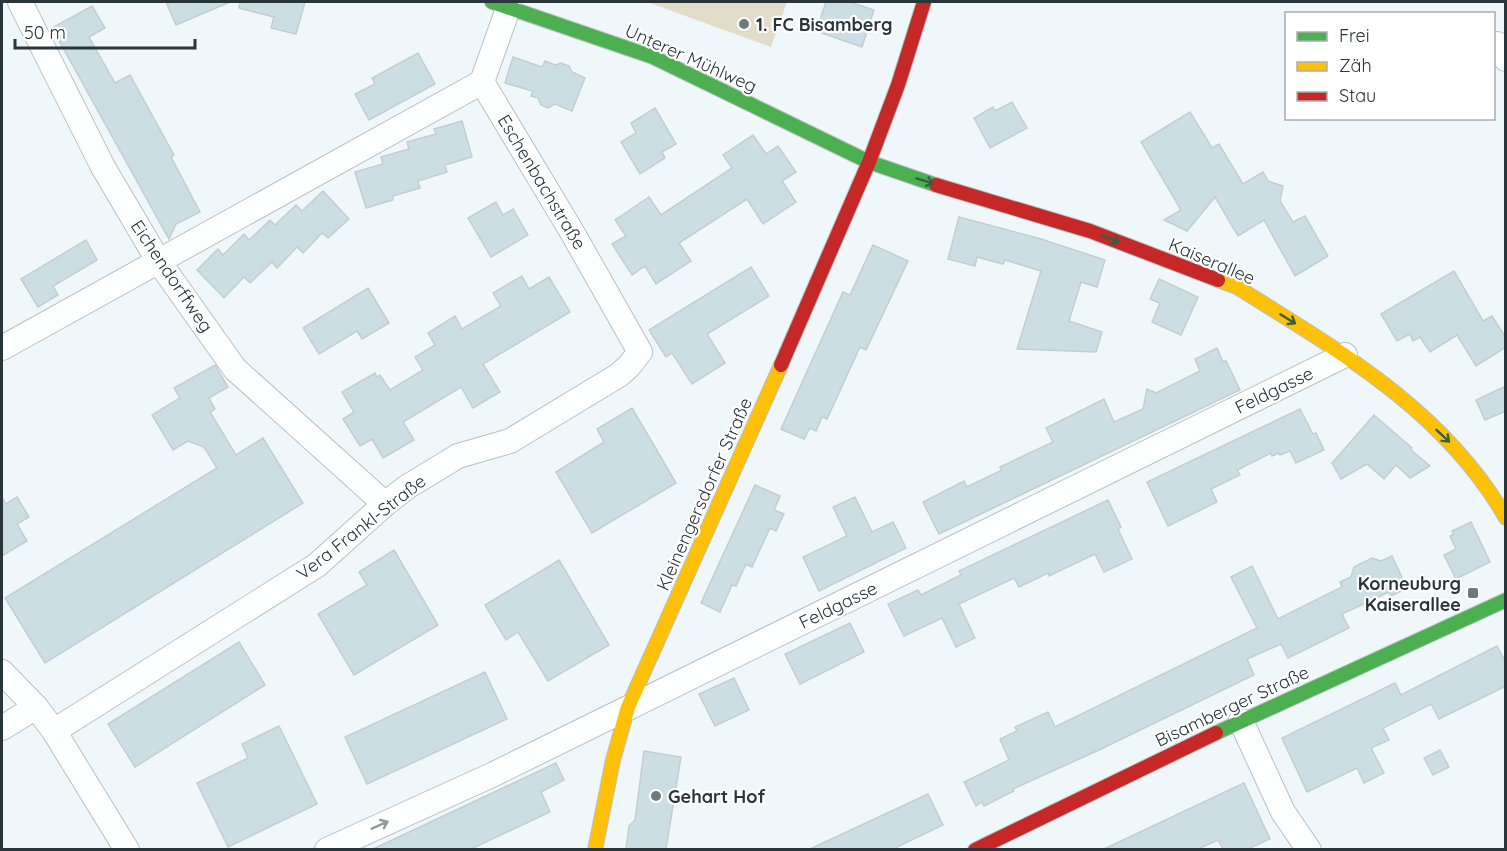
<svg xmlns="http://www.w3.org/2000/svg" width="1507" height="851" font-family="Quicksand,sans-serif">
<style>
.green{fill:#e1ddca}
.building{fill:#cbdee4;stroke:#c4ced1;stroke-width:1.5}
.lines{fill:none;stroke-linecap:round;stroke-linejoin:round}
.street-casing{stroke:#b7c1c4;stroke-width:26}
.fast-casing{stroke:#b7c1c4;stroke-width:16}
.slow-casing{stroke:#b7c1c4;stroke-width:16}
.jam-casing{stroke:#b7c1c4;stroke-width:16}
.street{stroke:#fdfefe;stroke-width:24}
.fast{stroke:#4caf50;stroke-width:14}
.slow{stroke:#ffc107;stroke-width:14}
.jam{stroke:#c62828;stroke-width:14}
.oneway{stroke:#356042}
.oneway2{stroke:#929a9c}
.poi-dot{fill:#6e797d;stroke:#fff;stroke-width:2}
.labels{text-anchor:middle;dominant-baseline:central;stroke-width:4.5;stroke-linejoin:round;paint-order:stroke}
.poi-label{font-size:18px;font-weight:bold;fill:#28353a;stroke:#fff;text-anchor:start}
.street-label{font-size:18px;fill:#28353a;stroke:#fff}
</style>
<rect width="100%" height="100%" fill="#eff7fa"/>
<!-- green -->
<polygon class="green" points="647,2 787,2 771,47"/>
<!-- building -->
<g class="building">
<polygon points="166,2 230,2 176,25"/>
<polygon points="240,2 305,2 296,34 271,28 274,17 239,8"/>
<polygon points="826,2 850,2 874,10 862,47 816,31"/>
<polygon points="92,6 105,28 89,37 115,83 130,75 174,155 171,157 200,212 176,224 169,239 52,28"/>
<polygon points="418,53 435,84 369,120 355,94 375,84 372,78"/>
<polygon points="513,57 542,67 545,61 555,65 561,63 569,66 572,72 585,78 572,111 555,104 548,108 541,105 538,98 531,96 533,91 505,83"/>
<polygon points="1012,102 1027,128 990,148 974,118 993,107 995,111"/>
<polygon points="655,108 676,144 662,152 665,158 640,174 621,142 636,133 631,123"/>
<polygon points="1190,112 1212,148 1219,144 1243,184 1263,172 1268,181 1283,186 1280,201 1293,222 1305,216 1328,256 1295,276 1264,220 1238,236 1215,197 1187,231 1164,220 1181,210 1141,142"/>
<polygon points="462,121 472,157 445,165 447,172 418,181 420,188 393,196 393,200 366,208 355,172 383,164 381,157 409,149 407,142 436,134 434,129"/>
<polygon points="753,135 766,154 778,146 796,172 782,181 796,202 763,224 747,199 679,243 691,261 656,284 645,266 632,275 612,244 626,236 615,220 649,197 661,215 732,168 723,155"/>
<polygon points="323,191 349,219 328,238 322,233 303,253 297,247 277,268 272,262 250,283 244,277 224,298 197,270 218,249 223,255 244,234 249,240 270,220 275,225 296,205 302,211"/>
<polygon points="496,202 503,215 513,209 528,235 491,257 468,218"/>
<polygon points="959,217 1041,239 1105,260 1097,287 1081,282 1069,321 1102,332 1096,352 1017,349 1041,271 1005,260 1003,264 977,257 975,266 948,259"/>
<polygon points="86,240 97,260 53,286 58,295 38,307 21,279"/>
<polygon points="873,245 908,261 866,350 860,347 827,419 822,417 816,431 810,428 804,439 781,429 843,292 850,295"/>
<polygon points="751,267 769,296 707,334 725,363 692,384 672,353 666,357 649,330"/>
<polygon points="1454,271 1483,321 1492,316 1506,338 1506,347 1476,366 1457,335 1430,352 1420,337 1413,341 1410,334 1397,341 1381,314"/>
<polygon points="522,276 529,289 549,277 570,312 483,364 500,392 473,408 461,387 403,422 414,440 383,458 372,439 360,446 343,419 354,412 342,392 375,373 377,377 380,375 390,390 423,370 415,357 435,345 428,333 455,316 462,329 501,306 493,293"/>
<polygon points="1159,279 1198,297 1181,335 1152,322 1160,303 1150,299"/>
<polygon points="368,288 389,323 362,339 357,331 319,354 303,328"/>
<polygon points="1217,348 1223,362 1226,361 1240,390 939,534 923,502 964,481 967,487 1002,470 1000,467 1053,442 1046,428 1104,399 1114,422 1143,409 1147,389 1156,393 1200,371 1195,359"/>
<polygon points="215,365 228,387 209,398 215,409 210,412 236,455 263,438 303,503 45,663 5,598 217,468 204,447 188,441 173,450 152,415 180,398 174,388"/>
<polygon points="1506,386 1506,411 1485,420 1476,400"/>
<polygon points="632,408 676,483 592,533 556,472 604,442 597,429"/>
<polygon points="1300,409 1313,434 1316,433 1324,450 1296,463 1290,451 1280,455 1279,453 1272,456 1271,453 1237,470 1240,475 1211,489 1217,502 1168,526 1147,482"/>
<polygon points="1374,415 1412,448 1411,450 1430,466 1410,478 1396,465 1384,479 1367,464 1341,479 1332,463"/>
<polygon points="755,485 780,496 774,510 784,514 776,531 770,528 752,567 746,564 736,586 732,585 720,612 701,603"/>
<polygon points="2,497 6,504 17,497 29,517 17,524 27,541 2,556"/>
<polygon points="855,497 872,532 893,522 906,548 819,591 803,557 847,536 833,507"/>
<polygon points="1108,500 1121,527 1118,529 1132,559 1104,572 1095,554 1049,576 1048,573 1019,587 1014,578 959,604 975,638 956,647 942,618 904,636 888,604 918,590 921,595 961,575 959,571"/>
<polygon points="1471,522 1490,562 1456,579 1444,555 1456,549 1450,536 1454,534 1452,531"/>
<polygon points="394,550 438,625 354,675 318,614 367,585 359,572"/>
<polygon points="1392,556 1407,588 1391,596 1389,592 1342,614 1349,628 1288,658 1281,644 1247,659 1254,675 1099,750 1013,789 1014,791 984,806 982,802 976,806 964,782 1009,760 1000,739 1017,731 1015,727 1048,712 1055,727 1257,628 1231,577 1252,566 1278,619 1342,587 1340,582 1351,577 1354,567 1372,558 1381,561"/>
<polygon points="559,560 609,645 548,681 518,632 506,640 485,605"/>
<polygon points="850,623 864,652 800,684 785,654"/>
<polygon points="239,642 265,685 135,767 108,724"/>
<polygon points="1497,646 1506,663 1506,686 1439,719 1431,704 1383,728 1389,740 1371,748 1384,773 1364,783 1357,768 1307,792 1282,738 1395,683 1401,695"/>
<polygon points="485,672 507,719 367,784 345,737"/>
<polygon points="734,678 749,710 715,726 699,694"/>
<polygon points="279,726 317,804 228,847 197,783 248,758 242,744"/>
<polygon points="1440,750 1449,767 1433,775 1424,758"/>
<polygon points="644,751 681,757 666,849 626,849 629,826 635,820"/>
<polygon points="556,763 564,780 541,792 550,812 471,849 373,849"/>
<polygon points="1244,783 1270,839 1248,849 1223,849 1218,840 1198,849 1104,849"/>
<polygon points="928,794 943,825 893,849 810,849"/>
</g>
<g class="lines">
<defs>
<g id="street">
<polyline points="20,2 103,167 159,262 235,369 385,504"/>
<polyline points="1497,44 1506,59"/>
<polyline points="2,348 482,82"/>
<polyline points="2,672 36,707 54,731 127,850"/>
<polyline points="1241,721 1283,812 1309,850"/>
<polyline points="2,728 36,707"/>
<polyline points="54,731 317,565 385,504 407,487 458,456 510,441 619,375 629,366 640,352 572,232 482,82 509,6"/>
<polyline points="327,850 494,774 1345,355"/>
</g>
<g id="fast">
<polyline points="492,2 653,57 869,162 936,185"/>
<polyline points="1216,733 1506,600"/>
</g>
<g id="slow">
<path d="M1218,280L1237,287C1339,351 1444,410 1506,518"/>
<polyline points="595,850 613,760 628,707 781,365"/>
</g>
<g id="jam">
<polyline points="936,185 1090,231 1218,280"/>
<polyline points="781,365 869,162 898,85 924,2"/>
<polyline points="975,850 1216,733"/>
</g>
</defs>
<!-- street casing -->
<use href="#street" class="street-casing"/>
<!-- fast casing -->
<use href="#fast" class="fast-casing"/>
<!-- slow casing -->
<use href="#slow" class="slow-casing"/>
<!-- jam casing -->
<use href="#jam" class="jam-casing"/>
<!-- street -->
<use href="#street" class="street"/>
<!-- fast -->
<use href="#fast" class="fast"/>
<!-- slow -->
<use href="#slow" class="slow"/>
<!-- jam -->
<use href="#jam" class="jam"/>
</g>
<!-- one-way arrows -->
<defs><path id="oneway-shaft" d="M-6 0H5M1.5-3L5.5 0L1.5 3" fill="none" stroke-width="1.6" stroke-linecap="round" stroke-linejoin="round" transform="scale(1.5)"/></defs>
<g class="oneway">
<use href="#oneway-shaft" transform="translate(925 181) rotate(17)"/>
<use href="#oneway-shaft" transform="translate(1111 239) rotate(21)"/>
<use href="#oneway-shaft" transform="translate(1288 319) rotate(32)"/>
<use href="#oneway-shaft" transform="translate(1443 436) rotate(43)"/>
</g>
<use class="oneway2" href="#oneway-shaft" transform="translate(380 825) rotate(-24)"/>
<!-- markers -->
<g class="poi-dot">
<circle cx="744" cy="24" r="6"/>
<rect x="1467" y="587" width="12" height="12" rx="3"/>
<circle cx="656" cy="796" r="6"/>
</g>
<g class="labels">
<!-- poi labels -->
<g class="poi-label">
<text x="756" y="24">1. FC Bisamberg</text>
<text x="1461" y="583" text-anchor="end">Korneuburg<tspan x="1461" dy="21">Kaiserallee</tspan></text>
<text x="668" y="796">Gehart Hof</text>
</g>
<!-- street labels -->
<g class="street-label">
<text transform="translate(691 58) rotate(24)">Unterer Mühlweg</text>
<text transform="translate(542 182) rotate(59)">Eschenbachstraße</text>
<text transform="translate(1212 261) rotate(23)">Kaiserallee</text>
<text transform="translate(172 276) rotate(56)">Eichendorffweg</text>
<text transform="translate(1274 390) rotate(-26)">Feldgasse</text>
<text transform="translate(704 494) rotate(-66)">Kleinengersdorfer Straße</text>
<text transform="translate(361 527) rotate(-38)">Vera Frankl-Straße</text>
<text transform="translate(838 605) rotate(-26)">Feldgasse</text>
<text transform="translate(1232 706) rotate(-25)">Bisamberger Straße</text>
</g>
</g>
<!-- border -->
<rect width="1507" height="851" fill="none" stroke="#28353a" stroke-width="6"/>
<!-- legend -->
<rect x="1285" y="12" width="210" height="108" fill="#ffffff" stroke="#a9aeb0" stroke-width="1.5"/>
<rect x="1297" y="32" width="30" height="9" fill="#4caf50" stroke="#a9aeb0" stroke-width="1.5"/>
<text x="1339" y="42" font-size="18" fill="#28353a">Frei</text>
<rect x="1297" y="62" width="30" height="9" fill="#ffc107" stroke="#a9aeb0" stroke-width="1.5"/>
<text x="1339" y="72" font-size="18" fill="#28353a">Zäh</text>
<rect x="1297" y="92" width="30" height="9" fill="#c62828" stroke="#a9aeb0" stroke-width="1.5"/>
<text x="1339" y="102" font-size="18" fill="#28353a">Stau</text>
<!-- scale -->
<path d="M15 39v9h180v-9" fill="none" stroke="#28353a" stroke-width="3"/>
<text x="24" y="39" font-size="18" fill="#28353a" stroke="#ffffff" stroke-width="4.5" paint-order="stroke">50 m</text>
</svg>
